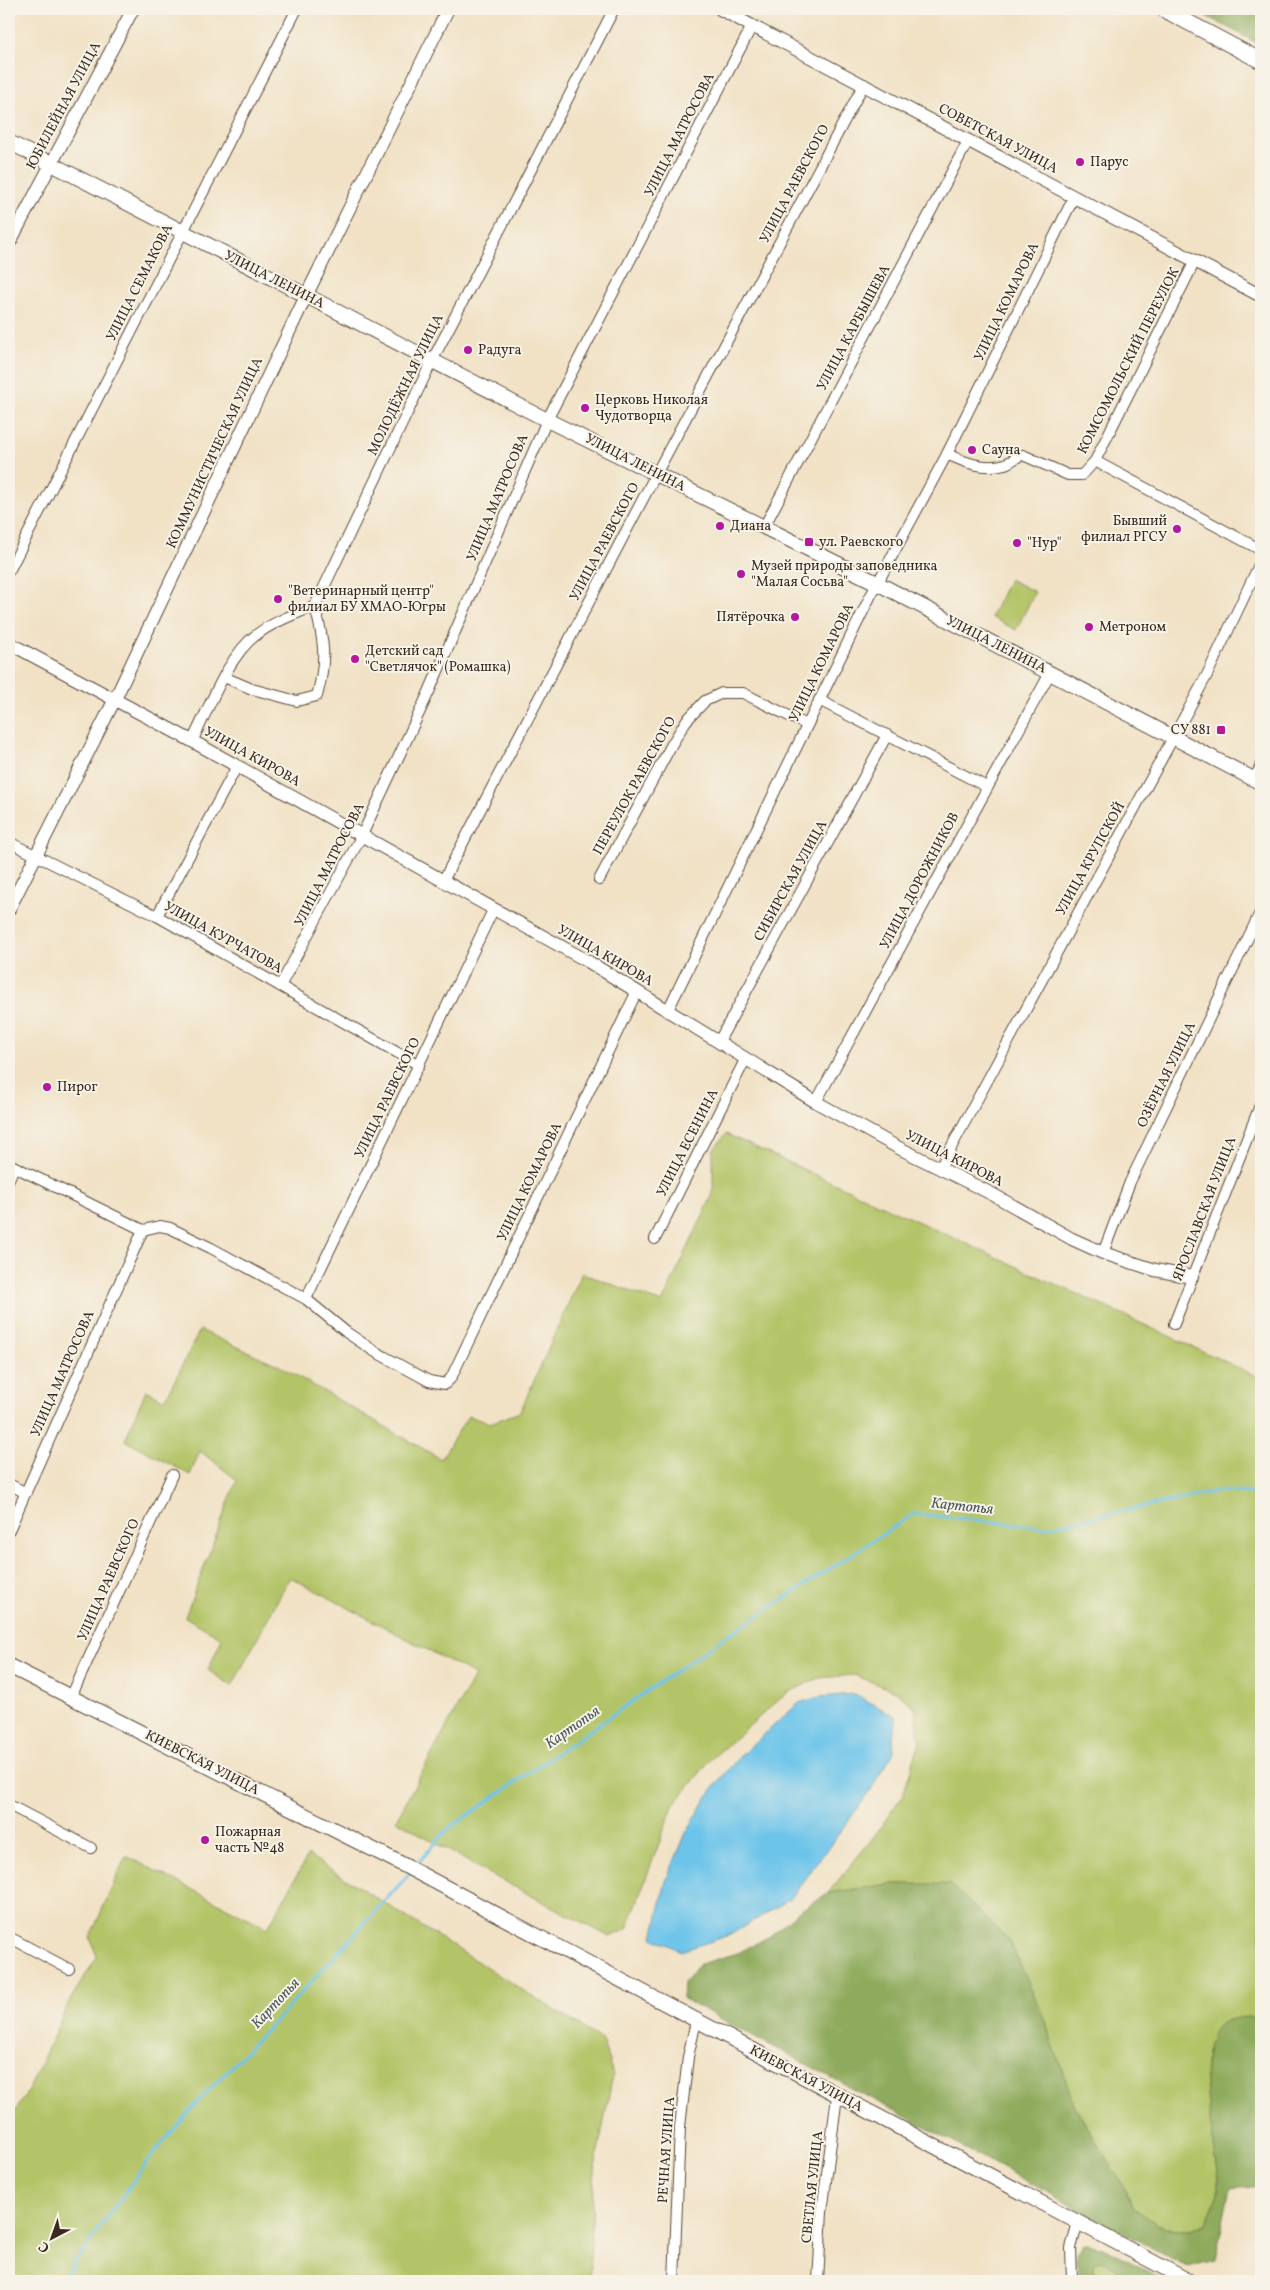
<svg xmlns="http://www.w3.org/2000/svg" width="1270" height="2290" font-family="Vollkorn,serif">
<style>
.green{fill:#b3c467;stroke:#777742}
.forest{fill:#8eaa5c;stroke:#646a3d}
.water{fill:#6dc4ea;stroke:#547784}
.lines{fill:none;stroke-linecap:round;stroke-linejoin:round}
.stream{stroke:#6dc4ea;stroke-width:3}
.minor-casing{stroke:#564637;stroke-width:12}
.tertiary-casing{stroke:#564637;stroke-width:14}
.secondary-casing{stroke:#564637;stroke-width:16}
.primary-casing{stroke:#564637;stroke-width:17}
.minor{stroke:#fff;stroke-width:10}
.tertiary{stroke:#fff;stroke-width:12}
.secondary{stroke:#fff;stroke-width:14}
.primary{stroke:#fff;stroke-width:15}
.poi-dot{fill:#b5179e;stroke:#f7f3e8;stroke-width:2}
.labels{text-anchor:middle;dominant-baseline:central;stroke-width:4;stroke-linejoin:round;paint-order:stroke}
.street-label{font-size:14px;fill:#3b2a1e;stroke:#f7f3e8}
.poi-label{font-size:14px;fill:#3b2a1e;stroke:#f7f3e8;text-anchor:start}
.water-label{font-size:15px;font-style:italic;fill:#4a585b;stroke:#f7f3e8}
</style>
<rect width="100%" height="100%" fill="#f7f3e8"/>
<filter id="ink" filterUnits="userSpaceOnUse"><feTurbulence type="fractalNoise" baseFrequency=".02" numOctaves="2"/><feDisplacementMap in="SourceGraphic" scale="10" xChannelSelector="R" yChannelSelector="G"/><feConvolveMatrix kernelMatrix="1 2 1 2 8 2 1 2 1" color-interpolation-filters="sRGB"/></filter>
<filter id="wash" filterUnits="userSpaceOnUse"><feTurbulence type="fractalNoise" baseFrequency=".0096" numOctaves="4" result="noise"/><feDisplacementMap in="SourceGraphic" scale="20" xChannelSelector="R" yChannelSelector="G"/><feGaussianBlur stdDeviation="1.12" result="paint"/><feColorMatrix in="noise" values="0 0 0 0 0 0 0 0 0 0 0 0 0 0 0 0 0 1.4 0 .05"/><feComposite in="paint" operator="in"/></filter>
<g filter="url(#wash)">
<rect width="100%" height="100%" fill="#f1e2c6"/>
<!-- green -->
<g class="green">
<polygon points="1009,579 1035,592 1016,630 991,617"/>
<polygon points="726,1134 1261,1378 1261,2017 1240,2018 1207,2051 1205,2075 1219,2178 1218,2193 1207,2223 1192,2230 1176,2230 1157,2224 1134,2209 1125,2189 1075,2107 1043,2016 1009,1940 950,1885 891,1884 828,1893 872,1839 903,1795 920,1742 915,1707 897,1692 854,1675 819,1678 787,1693 711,1759 673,1806 627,1929 610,1937 486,1872 396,1820 475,1675 290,1577 232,1686 208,1670 222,1638 185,1617 237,1480 200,1451 190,1475 125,1440 146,1390 165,1400 200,1330 278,1365 441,1459 468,1416 490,1423 520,1412 582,1273 662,1303 713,1194 713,1150"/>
<polygon points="308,1855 602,2040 613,2074 595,2168 589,2281 9,2281 9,2122 29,2089 70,2000 97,1957 90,1937 126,1856 268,1928"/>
<polygon points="1100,2260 1105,2261 1137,2281 1094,2281 1093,2263"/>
</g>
<!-- forest -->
<g class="forest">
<polygon points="1193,9 1254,9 1261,13 1261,45"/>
<path d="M891,1884H950L1009,1940L1043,2016L1075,2107L1125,2189L1134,2208L1157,2224L1176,2230H1192L1207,2223L1218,2193L1219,2178C1215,2144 1191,2048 1220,2024C1230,2017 1249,2017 1261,2017V2186L1230,2189L1215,2260L1188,2267L682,1998L683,1983L700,1964L738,1953L770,1936L798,1912L828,1893Z"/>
<polygon points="1088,2243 1103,2247 1167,2281 1137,2281 1100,2260 1093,2263 1094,2281 1080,2281 1076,2258 1082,2245"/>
</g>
<!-- water -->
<polygon class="water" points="854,1694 897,1717 893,1735 894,1752 869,1793 790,1899 730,1935 681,1951 653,1937 666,1881 686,1833 711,1791 737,1759 799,1703 819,1697"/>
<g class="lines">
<!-- stream -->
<g class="stream">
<polyline points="415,1866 448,1829 725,1637 914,1514 1047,1527 1219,1491 1261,1494"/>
<polyline points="62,2281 152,2155 203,2096 286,2010 410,1873"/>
</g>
</g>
</g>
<g filter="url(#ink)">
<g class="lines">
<defs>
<g id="minor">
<path d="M947,454C966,463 984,470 1005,464C1012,462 1016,456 1023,455L1068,475H1082L1095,461L1195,261"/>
<polyline points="1095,461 1261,550"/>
<polyline points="764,527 968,141"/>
<polyline points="9,571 297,9"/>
<path d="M224,677L252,689L297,701L317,696C327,660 324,641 315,606"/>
<polyline points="819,700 987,787"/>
<path d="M192,741C209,709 227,657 256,635C273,622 295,614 315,606L432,361L614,9"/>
<polyline points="1254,779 1261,766"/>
<polyline points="9,842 157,916 419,1065"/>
<polyline points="599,880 672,744 686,721 705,701 722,693 743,693 807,725"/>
<polyline points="443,881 656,474 864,84"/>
<polyline points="157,916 237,766"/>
<polyline points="280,986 362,835 428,694 547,420 752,26"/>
<polyline points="668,1010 870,597 947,454 1074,197"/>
<polyline points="719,1041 887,735"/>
<polyline points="816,1102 1050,673"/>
<polyline points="9,1164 143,1230 160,1226 170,1228 211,1248 306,1299 346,1332 374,1351 429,1381 445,1384 451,1378 637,991"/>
<polyline points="940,1168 1207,675 1261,561"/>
<polyline points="9,1179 14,1167"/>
<polyline points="655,1239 746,1058"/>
<polyline points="1103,1253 1130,1182 1261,911"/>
<polyline points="306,1299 493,910"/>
<polyline points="1174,1324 1261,1103"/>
<polyline points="9,1484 26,1493"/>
<polyline points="9,1530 143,1230"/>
<polyline points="71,1697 172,1475"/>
<polyline points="9,1805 91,1848"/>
<polyline points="9,1937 69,1969"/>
<polyline points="674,2281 680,2127 688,2057 696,2021"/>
<polyline points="818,2281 822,2212 837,2096"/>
<polyline points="1072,2281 1071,2248 1078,2222"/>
</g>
<g id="tertiary">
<polyline points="720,9 1261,296"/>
<polyline points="9,244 133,9"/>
<polyline points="9,643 192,741 589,962 816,1102 897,1147 992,1194 1072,1239 1103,1253 1155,1270 1192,1277"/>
<polyline points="9,909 115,699 306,296 448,9"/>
</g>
<g id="secondary">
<polyline points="9,142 547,420 877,583 1261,783"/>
<polyline points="9,1666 394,1860 1189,2281"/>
</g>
<polyline id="primary" points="1163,9 1261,61"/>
</defs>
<!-- minor casing -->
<use href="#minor" class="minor-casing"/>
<!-- tertiary casing -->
<use href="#tertiary" class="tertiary-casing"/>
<!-- secondary casing -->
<use href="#secondary" class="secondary-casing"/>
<!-- primary casing -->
<use href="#primary" class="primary-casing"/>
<!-- minor -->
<use href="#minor" class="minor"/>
<!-- tertiary -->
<use href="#tertiary" class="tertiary"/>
<!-- secondary -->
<use href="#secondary" class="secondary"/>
<!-- primary -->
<use href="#primary" class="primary"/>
</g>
</g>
<!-- markers -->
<g class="poi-dot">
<circle cx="1080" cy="162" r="5"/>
<circle cx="468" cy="350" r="5"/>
<circle cx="585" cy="408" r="5"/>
<circle cx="972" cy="450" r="5"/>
<circle cx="720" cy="526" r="5"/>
<circle cx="1177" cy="529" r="5"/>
<rect x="804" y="537" width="10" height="10" rx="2.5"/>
<circle cx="1017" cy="543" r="5"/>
<circle cx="741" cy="574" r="5"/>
<circle cx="278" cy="599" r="5"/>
<circle cx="795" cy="617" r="5"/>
<circle cx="1089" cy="627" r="5"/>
<circle cx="355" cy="659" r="5"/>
<rect x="1216" y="725" width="10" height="10" rx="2.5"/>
<circle cx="47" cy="1087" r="5"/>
<circle cx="205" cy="1840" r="5"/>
</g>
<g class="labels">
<!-- street labels -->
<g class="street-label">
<text transform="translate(64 106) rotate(-62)">ЮБИЛЕЙНАЯ УЛИЦА</text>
<text transform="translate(680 135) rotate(-63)">УЛИЦА МАТРОСОВА</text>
<text transform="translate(998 139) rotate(28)">СОВЕТСКАЯ УЛИЦА</text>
<text transform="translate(795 184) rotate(-62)">УЛИЦА РАЕВСКОГО</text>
<text transform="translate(274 280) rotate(27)">УЛИЦА ЛЕНИНА</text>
<text transform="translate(140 283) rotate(-63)">УЛИЦА СЕМАКОВА</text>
<text transform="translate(1007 302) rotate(-64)">УЛИЦА КОМАРОВА</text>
<text transform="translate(854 328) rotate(-62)">УЛИЦА КАРБЫШЕВА</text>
<text transform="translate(1129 361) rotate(-63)">КОМСОМОЛЬСКИЙ ПЕРЕУЛОК</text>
<text transform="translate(406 385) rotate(-64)">МОЛОДЁЖНАЯ УЛИЦА</text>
<text transform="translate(215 453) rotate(-65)">КОММУНИСТИЧЕСКАЯ УЛИЦА</text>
<text transform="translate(635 463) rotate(27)">УЛИЦА ЛЕНИНА</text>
<text transform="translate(498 498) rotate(-67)">УЛИЦА МАТРОСОВА</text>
<text transform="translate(605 542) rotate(-62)">УЛИЦА РАЕВСКОГО</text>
<text transform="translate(996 645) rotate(27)">УЛИЦА ЛЕНИНА</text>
<text transform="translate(822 663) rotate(-64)">УЛИЦА КОМАРОВА</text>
<text transform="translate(252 757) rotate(29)">УЛИЦА КИРОВА</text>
<text transform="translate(635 786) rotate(-61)">ПЕРЕУЛОК РАЕВСКОГО</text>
<text transform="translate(1091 859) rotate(-61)">УЛИЦА КРУПСКОЙ</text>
<text transform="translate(330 865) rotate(-63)">УЛИЦА МАТРОСОВА</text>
<text transform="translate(791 881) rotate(-61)">СИБИРСКАЯ УЛИЦА</text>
<text transform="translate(920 881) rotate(-62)">УЛИЦА ДОРОЖНИКОВ</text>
<text transform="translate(223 938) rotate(29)">УЛИЦА КУРЧАТОВА</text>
<text transform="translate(605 956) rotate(30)">УЛИЦА КИРОВА</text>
<text transform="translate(1167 1075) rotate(-64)">ОЗЁРНАЯ УЛИЦА</text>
<text transform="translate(388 1098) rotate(-64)">УЛИЦА РАЕВСКОГО</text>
<text transform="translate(688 1143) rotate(-63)">УЛИЦА ЕСЕНИНА</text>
<text transform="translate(954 1159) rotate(27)">УЛИЦА КИРОВА</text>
<text transform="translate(530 1182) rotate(-64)">УЛИЦА КОМАРОВА</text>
<text transform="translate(1205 1209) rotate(-69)">ЯРОСЛАВСКАЯ УЛИЦА</text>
<text transform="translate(63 1374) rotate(-66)">УЛИЦА МАТРОСОВА</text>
<text transform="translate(109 1580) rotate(-66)">УЛИЦА РАЕВСКОГО</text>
<text transform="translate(202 1763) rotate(27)">КИЕВСКАЯ УЛИЦА</text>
<text transform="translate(806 2079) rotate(28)">КИЕВСКАЯ УЛИЦА</text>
<text transform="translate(667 2150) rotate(-86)">РЕЧНАЯ УЛИЦА</text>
<text transform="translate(813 2187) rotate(-84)">СВЕТЛАЯ УЛИЦА</text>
</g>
<!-- poi labels -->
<g class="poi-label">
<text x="1090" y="162">Парус</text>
<text x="478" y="350">Радуга</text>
<text x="595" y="400">Церковь Николая<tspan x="595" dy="16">Чудотворца</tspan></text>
<text x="982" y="450">Сауна</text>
<text x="1167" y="521" text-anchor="end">Бывший<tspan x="1167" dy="16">филиал РГСУ</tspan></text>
<text x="730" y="526">Диана</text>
<text x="819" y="542">ул. Раевского</text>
<text x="1027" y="543">"Нур"</text>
<text x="751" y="566">Музей природы заповедника<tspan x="751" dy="16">"Малая Сосьва"</tspan></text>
<text x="288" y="591">"Ветеринарный центр"<tspan x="288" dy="16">филиал БУ ХМАО-Югры</tspan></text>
<text x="785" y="617" text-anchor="end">Пятёрочка</text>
<text x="1099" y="627">Метроном</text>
<text x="365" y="651">Детский сад<tspan x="365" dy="16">"Светлячок" (Ромашка)</tspan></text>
<text x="1211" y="730" text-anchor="end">СУ 881</text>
<text x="57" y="1087">Пирог</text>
<text x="215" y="1832">Пожарная<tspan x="215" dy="16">часть №48</tspan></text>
</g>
<!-- water labels -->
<g class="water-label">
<text transform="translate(962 1507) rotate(6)">Картопья</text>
<text transform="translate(573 1728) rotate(-35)">Картопья</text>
<text transform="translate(276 2004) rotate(-47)">Картопья</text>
</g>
</g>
<!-- margin -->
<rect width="1270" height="2290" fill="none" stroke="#f7f3e8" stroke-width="30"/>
<!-- north arrow -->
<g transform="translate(52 2238) rotate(221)" stroke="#f7f3e8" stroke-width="4" paint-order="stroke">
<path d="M0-4L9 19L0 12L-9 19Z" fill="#3b2a1e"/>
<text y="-8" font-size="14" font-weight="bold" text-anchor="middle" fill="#3b2a1e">С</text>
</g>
</svg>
